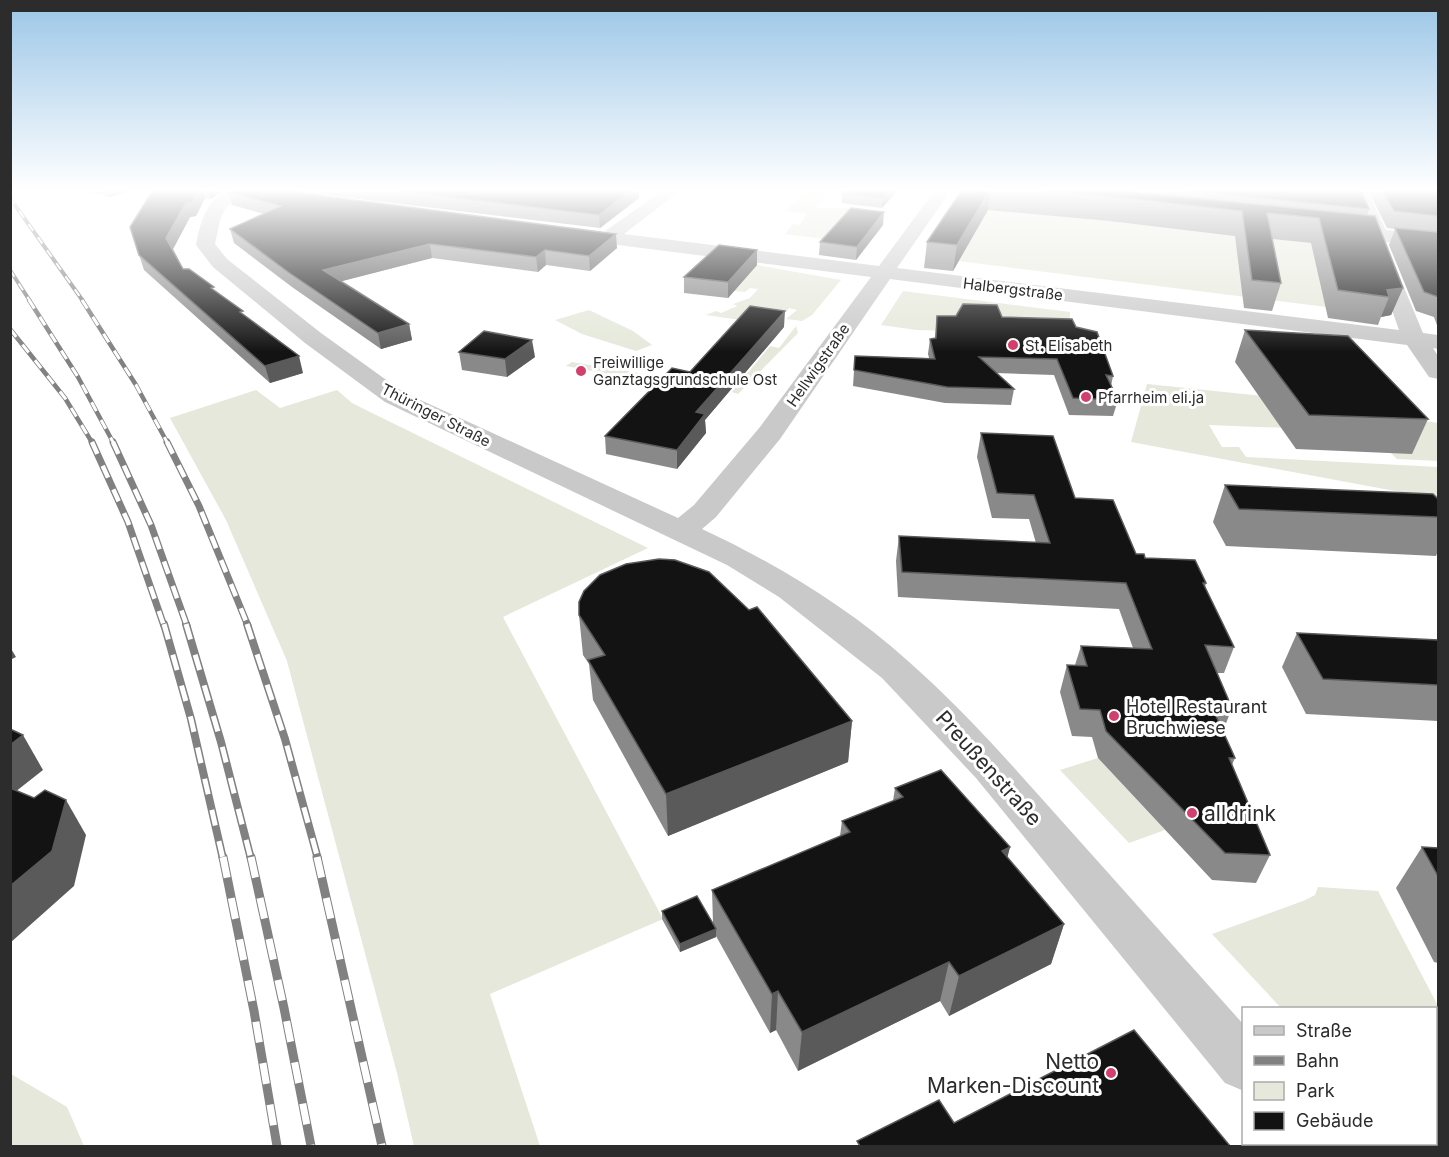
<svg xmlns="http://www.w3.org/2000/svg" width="1449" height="1157" font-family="Inter,sans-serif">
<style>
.green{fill:#e5e8da}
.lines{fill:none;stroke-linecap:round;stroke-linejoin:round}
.minor{fill:#c9c9c9;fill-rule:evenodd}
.rail-far4-casing{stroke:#818181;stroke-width:4}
.rail-far3-casing{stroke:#818181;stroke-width:4.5}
.rail-far2-casing{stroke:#818181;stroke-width:7}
.rail-far1-casing{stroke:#818181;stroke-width:8}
.rail-casing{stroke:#818181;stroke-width:9}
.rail-far4{stroke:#fff;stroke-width:2;stroke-dasharray:8;stroke-linecap:butt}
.rail-far3{stroke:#fff;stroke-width:3;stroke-dasharray:10;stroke-linecap:butt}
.rail-far2{stroke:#fff;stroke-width:4.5;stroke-dasharray:13;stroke-linecap:butt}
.rail-far1{stroke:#fff;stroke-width:5;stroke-dasharray:16;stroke-linecap:butt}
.rail{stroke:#fff;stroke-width:7;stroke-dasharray:21;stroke-linecap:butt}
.wall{fill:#898989}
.shaded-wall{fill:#5a5a5a}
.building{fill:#131313;stroke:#5a5a5a;stroke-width:1.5}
.poi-dot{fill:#d23f6d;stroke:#fff;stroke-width:2}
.labels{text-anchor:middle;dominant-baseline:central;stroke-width:6;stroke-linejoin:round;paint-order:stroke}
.far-street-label{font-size:15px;fill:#2c2c2c;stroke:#fff}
.far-poi-label{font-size:15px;fill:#2c2c2c;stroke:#fff;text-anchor:start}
.poi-label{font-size:18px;fill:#2c2c2c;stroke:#fff;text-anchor:start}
.near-street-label{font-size:21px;fill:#2c2c2c;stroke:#fff}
.near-poi-label{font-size:21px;fill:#2c2c2c;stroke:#fff;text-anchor:start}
</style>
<rect width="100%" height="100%" fill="#fff"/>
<!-- green -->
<g class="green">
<polygon points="807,190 832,190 816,206 817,208 849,208 860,211 848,210 832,229 874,234 832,240 785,234 793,224 800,225 807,214 786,211"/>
<polygon points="981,207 1328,245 1343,309 959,261 986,214"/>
<polygon points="757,265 841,280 812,315 802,321 786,319 797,310 789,308 774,325 706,315 716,311 721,313 737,306 733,304 750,298 758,289 750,288 745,292 733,291"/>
<polygon points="903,291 1070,312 1069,334 917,330 881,325"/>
<polygon points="589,310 633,331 652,345 636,351 582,334 555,320"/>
<polygon points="796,326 798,333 738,394 732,392 770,346 779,348"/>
<polygon points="572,362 645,374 640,380 566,366"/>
<polygon points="1147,384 1263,396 1438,423 1438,461 1397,459 1391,453 1411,453 1392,432 1209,425 1222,447 1239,447 1246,457 1438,467 1438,499 1131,442"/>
<polygon points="256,390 280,408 337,390 352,403 372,413 648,548 503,617 663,919 490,994 540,1146 414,1146 397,1073 287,661 226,520 170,418"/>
<polygon points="1098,758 1165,830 1129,843 1060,770"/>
<polygon points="1318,887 1378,891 1438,1006 1438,1146 1408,1146 1405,1144 1436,1144 1436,1008 1281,1008 1212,934 1303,901 1315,895"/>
<polygon points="11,1074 67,1107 84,1146 11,1146"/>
</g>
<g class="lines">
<!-- minor -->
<g class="minor">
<path d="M225,190H246L226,207L220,220L215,244L227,259L321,333L403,392L678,518L694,505L760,427L871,277L571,239L564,237L562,233L564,229L571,227L604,232L663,190H681L624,234L879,266L935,190H951L897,268L1399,330L1367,239L1331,234L1328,230L1331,226L1337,225L1367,228L1351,190H1367L1386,230L1438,235V247L1385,242L1423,333L1438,335V349L1433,348L1438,356V379L1429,377L1407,345L890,279L780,439L716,517L702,529C775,563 848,607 908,661C966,712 1017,771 1068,828C1127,894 1185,959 1244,1025V1091L1225,1083L976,778L882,678L779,597L727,565L385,402L305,343L213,267L196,245C200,223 206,203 225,190Z"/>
<polygon points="1282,1144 1340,1144 1341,1146 1283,1146"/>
</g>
<defs>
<g id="rail-far4">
<polyline points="10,198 83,301"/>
<polyline points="10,270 30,301"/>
</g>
<g id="rail-far3">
<polyline points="29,300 78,377 114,444"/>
<polyline points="82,300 136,385 168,444"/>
<polyline points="10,329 65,398 93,444"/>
</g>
<g id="rail-far2">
<polyline points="92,442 128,522 164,626"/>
<polyline points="113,442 151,525 187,626"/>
<polyline points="167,442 199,506 248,626"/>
</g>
<g id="rail-far1">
<polyline points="164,624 191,719 223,859"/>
<polyline points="186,624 221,742 251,859"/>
<polyline points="247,624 285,739 318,859"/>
</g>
<g id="rail">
<polyline points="223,857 254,1011 277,1146"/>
<polyline points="251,857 284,1008 311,1146"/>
<polyline points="317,857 382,1146"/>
</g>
</defs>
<!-- rail-far4 casing -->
<use href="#rail-far4" class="rail-far4-casing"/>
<!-- rail-far3 casing -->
<use href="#rail-far3" class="rail-far3-casing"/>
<!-- rail-far2 casing -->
<use href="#rail-far2" class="rail-far2-casing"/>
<!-- rail-far1 casing -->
<use href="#rail-far1" class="rail-far1-casing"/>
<!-- rail casing -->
<use href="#rail" class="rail-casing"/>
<!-- rail-far4 -->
<use href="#rail-far4" class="rail-far4"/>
<!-- rail-far3 -->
<use href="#rail-far3" class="rail-far3"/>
<!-- rail-far2 -->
<use href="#rail-far2" class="rail-far2"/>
<!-- rail-far1 -->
<use href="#rail-far1" class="rail-far1"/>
<!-- rail -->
<use href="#rail" class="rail"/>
</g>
<!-- wall -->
<g class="wall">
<polygon points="80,190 135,190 110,197"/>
<polygon points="153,190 223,190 211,199 205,198 196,216 190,217 173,249 183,269 215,291 245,316 303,373 270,383 144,270 130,227"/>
<polygon points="303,190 642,190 639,191 639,198 600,228 335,196"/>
<polygon points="898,190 882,208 842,203 842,194"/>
<polygon points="962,190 1361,190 1369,209 1367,215 1403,288 1391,315 1381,317 1378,325 1328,318 1311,243 1272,239 1281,283 1272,311 1244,308 1235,236 1109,221 988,210 953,271 924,268 927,242"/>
<polygon points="1368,190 1438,190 1438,328 1434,317 1416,311 1389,245 1395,229 1387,228"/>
<polygon points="228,192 617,248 590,271 546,265 538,272 432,258 341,281 409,324 412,340 381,349 292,287 234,243 230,229 264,214 232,205"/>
<polygon points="883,225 856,260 819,255 820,242"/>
<polygon points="757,265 728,298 684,293 684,277"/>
<polygon points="937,316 1002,317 1076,327 1113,376 1111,386 1118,400 1113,416 1069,415 1054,375 996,373 1014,389 1011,405 945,403 853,386 855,356 929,358 928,354 930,339 935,338"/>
<polygon points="784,327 705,420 706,433 677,469 606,454 605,436 690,372"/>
<polygon points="1245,330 1428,419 1412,454 1296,449 1235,362"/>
<polygon points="459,352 535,357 507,377 462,370"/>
<polygon points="981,433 1075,498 1136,554 1206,583 1205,587 1234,647 1224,673 1217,673 1232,708 1223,731 1235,758 1232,765 1270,855 1256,883 1212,880 1098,758 1092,737 1072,736 1060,692 1067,665 1075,665 1081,646 1133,648 1119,609 898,597 896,561 899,536 1036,543 1029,519 992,518 977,457"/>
<polygon points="1225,485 1438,499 1438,551 1436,556 1226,546 1213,522"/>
<polygon points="579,615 852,721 848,762 668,836 593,700 589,664 583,655"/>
<polygon points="1297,633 1438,640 1438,721 1306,714 1282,667"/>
<polygon points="895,788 1010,847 1007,857 1064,924 1051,964 949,1016 940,1001 798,1071 776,1030 770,1033 716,936 716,937 680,952 662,919 662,911 713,923 712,890 840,836 842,821 893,801"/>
<polygon points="1422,847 1438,848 1438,963 1434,962 1396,888"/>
</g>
<!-- shaded-wall -->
<g class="shaded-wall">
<polygon points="107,190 135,190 110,197"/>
<polygon points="198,190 202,190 205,198 196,216 190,217 171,253 166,238 186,203"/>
<polygon points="209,190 223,190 211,199"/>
<polygon points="632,190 642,190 639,191 639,198 600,228 599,215"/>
<polygon points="890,190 898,190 882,208 883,198"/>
<polygon points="990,190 991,190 988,210 953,271 957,245"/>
<polygon points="884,212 883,225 856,260 857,247"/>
<polygon points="616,234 617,248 590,271 589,256"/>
<polygon points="430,244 432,258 327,285 323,270"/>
<polygon points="545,250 546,265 538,272 536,257"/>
<polygon points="757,250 757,265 728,298 728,282"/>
<polygon points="1403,288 1391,315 1381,317 1389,297 1387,290"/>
<polygon points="785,311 784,327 705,420 706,433 677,469 677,450 696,412"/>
<polygon points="409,324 412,340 381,349 378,333"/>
<polygon points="532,340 535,357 507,377 505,359"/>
<polygon points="299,356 303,373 270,383 265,366"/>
<polygon points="10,647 16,657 10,660"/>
<polygon points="852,721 848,762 668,836 666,794"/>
<polygon points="23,735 43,770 10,796 10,745"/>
<polygon points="66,800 86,835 74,886 10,943 10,886"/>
<polygon points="1010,847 1000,887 1002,851"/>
<polygon points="1064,924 1051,964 949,1016 959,976"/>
<polygon points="716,929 716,937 680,952 680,944"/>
<polygon points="949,962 940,1001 798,1071 802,1032"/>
<polygon points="778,991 776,1030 770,1033 772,994"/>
</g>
<!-- building -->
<g class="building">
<polygon points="153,190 198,190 192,203 186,203 166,238 183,269 189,269 214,287 211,288 243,311 240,312 299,356 265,366 139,255 130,227"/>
<polygon points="231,190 292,190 332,197 616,234 589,256 545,250 536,257 430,244 323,270 409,324 378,333 288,272 230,229 281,206 228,192"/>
<polygon points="390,190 632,190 599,215"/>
<polygon points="846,190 890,190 883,198 842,194"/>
<polygon points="962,190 990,190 957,245 927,242"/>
<polygon points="1031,190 1116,190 1375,216 1403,288 1387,290 1389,297 1338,290 1319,218 1267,213 1281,283 1252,280 1242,211 1115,197"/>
<polygon points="1179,190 1361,190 1369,209"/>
<polygon points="1382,190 1438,190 1438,216 1394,211"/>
<polygon points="851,208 884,212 857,247 820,242"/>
<polygon points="1395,228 1438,232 1438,297 1424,292"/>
<polygon points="719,245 757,250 728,282 684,277"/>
<polygon points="963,304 997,305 1002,317 1072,319 1076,327 1097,332 1113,376 1106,375 1118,400 1073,398 1057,359 979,357 1014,389 947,387 854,370 855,356 935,359 930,339 936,338 937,316 956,316"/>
<polygon points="750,306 785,311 696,412 705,414 677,450 605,436 672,368 690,372"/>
<polygon points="1245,330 1348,336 1428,419 1309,415"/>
<polygon points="484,331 532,340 505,359 459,352"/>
<polygon points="981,433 1053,436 1075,498 1113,500 1136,554 1144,554 1145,558 1195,560 1206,583 1203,583 1234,647 1205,645 1232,708 1212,707 1235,758 1229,758 1270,855 1225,853 1106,731 1100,710 1080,709 1067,665 1087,666 1081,646 1152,649 1126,583 902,572 899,536 1050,543 1034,495 997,493"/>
<polygon points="1225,485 1433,494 1438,499 1438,517 1239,509"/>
<polygon points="659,559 675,560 709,572 749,610 757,607 852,721 666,794 588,660 605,655 579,615 579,602 584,591 600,575 626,564"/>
<polygon points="1297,633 1438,640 1438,685 1323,679"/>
<polygon points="10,729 23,735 10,745"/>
<polygon points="941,770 1010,847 1002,851 1064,924 959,976 949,962 802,1032 778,991 772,994 712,890 850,832 842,821 903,797 895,788"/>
<polygon points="10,788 34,798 45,790 66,800 52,851 10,886"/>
<polygon points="1422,847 1438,848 1438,876"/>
<polygon points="697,896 716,929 680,944 662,911"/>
<polygon points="1134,1030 1230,1146 860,1146 857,1141 939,1100 954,1123"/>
</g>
<!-- sky -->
<linearGradient id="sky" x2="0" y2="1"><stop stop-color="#9bc6e7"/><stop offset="0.54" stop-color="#fff"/><stop offset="1" stop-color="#fff" stop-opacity="0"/></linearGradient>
<rect width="1449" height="352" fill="url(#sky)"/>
<!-- markers -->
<g class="poi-dot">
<circle cx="1013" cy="345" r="6"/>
<circle cx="581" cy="371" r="6"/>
<circle cx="1086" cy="397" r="6"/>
<circle cx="1114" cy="716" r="6"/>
<circle cx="1192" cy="813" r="6"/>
<circle cx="1111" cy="1073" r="6"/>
</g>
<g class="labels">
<!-- far-street labels -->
<g class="far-street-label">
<text transform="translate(1013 289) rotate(7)">Halbergstraße</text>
<text transform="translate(818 365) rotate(-55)">Hellwigstraße</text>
<text transform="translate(436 415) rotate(27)">Thüringer Straße</text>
</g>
<!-- far-poi labels -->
<g class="far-poi-label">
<text x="1025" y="345">St. Elisabeth</text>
<text x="593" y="362">Freiwillige<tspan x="593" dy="17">Ganztagsgrundschule Ost</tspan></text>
<text x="1098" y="397">Pfarrheim eli.ja</text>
</g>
<!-- poi labels -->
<g class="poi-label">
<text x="1126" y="706">Hotel Restaurant<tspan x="1126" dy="21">Bruchwiese</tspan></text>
</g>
<!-- near-street labels -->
<g class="near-street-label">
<text transform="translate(989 768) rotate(48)">Preußenstraße</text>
</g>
<!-- near-poi labels -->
<g class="near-poi-label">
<text x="1204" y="813">alldrink</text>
<text x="1099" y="1061" text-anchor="end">Netto<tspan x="1099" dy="24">Marken-Discount</tspan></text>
</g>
</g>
<!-- border -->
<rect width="1449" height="1157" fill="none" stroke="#2c2c2c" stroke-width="24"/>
<!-- legend -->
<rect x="1242" y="1007" width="195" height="138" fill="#ffffff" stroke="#ababab" stroke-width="1.5"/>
<rect x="1254" y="1026" width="30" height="9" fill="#c9c9c9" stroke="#ababab" stroke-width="1.5"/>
<text x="1296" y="1037" font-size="18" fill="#2c2c2c">Straße</text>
<rect x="1254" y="1056" width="30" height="9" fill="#818181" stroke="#ababab" stroke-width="1.5"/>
<text x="1296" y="1067" font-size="18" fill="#2c2c2c">Bahn</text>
<rect x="1254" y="1082" width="30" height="18" fill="#e5e8da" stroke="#ababab" stroke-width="1.5"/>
<text x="1296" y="1097" font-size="18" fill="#2c2c2c">Park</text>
<rect x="1254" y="1112" width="30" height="18" fill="#131313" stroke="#ababab" stroke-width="1.5"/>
<text x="1296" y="1127" font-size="18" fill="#2c2c2c">Gebäude</text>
</svg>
